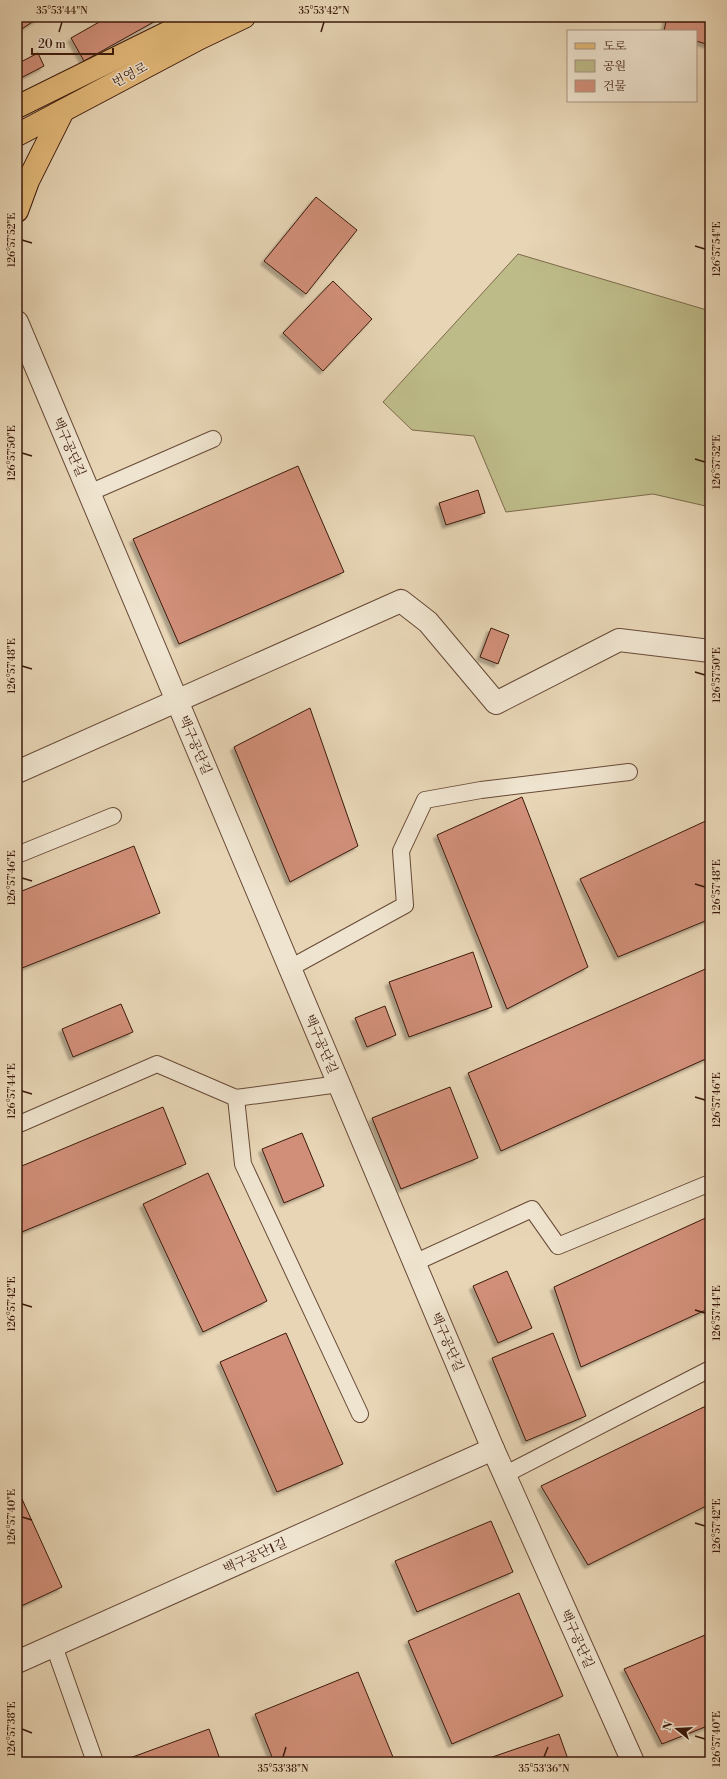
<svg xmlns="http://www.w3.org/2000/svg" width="727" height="1779" font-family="'Libre Bodoni','Noto Serif KR',serif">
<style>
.green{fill:#bdbb88;stroke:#7c6a4a}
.building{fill:#d18f79;stroke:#3c1a0c;filter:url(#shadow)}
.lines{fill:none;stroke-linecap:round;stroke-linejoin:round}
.lane-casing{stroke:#674936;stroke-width:18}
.street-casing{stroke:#674936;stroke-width:24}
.primary-casing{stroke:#3c1a0c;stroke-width:24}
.lane{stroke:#efe4cf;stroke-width:16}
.street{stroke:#efe4cf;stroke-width:22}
.primary{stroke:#e4ba7a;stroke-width:22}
.ticks{fill:none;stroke:#3c1a0c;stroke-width:1.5}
.labels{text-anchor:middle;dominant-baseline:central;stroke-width:3;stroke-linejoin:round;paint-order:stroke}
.street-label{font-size:13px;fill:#3c1a0c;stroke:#efe4cf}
.neatline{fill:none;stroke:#3c1a0c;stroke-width:1.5}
.ticks-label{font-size:10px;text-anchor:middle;fill:#3c1a0c}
</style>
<defs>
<filter id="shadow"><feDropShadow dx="-3.5" dy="3.5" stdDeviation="1" flood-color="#0004"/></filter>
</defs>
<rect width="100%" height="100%" fill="#e7d5b5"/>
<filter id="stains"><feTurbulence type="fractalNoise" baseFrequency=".005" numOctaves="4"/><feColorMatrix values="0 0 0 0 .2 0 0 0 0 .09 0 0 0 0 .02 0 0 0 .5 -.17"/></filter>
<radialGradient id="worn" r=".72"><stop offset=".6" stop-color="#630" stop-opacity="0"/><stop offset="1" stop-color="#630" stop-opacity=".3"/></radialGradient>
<!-- green -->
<polygon class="green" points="518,254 710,311 710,507 653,494 506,512 474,436 412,430 383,402"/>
<!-- building -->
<g class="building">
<polygon points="17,17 40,17 17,32"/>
<polygon points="108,17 158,17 159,19 84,61 71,38"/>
<polygon points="667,17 710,17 710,45 696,41 696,31 664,31"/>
<polygon points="38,53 44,66 17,80 17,64"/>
<polygon points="316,197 357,230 306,294 264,261"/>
<polygon points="333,281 372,319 323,371 283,333"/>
<polygon points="298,466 344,572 179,644 133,539"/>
<polygon points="478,490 485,513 446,525 439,503"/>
<polygon points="491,628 509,635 498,664 480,657"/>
<polygon points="310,708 358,846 290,882 234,747"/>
<polygon points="522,797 588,967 507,1009 437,835"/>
<polygon points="710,819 710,919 618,957 580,879"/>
<polygon points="134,846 160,913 17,970 17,893"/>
<polygon points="473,952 492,1007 409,1037 389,982"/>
<polygon points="710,967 710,1057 501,1151 468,1073"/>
<polygon points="121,1004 133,1032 73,1057 62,1029"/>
<polygon points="385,1006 396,1035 367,1047 355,1018"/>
<polygon points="450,1087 478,1158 401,1189 372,1118"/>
<polygon points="163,1107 186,1164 17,1234 17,1168"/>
<polygon points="302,1133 324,1186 284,1203 262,1149"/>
<polygon points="208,1173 267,1301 203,1332 143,1204"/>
<polygon points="710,1216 710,1308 581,1367 554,1287"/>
<polygon points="507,1271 532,1328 498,1343 473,1286"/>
<polygon points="286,1333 343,1464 277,1492 220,1362"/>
<polygon points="553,1333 586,1416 526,1441 492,1358"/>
<polygon points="710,1404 710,1504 588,1565 541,1486"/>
<polygon points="17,1488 62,1587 17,1608"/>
<polygon points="491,1521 513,1572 417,1612 395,1561"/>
<polygon points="519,1593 563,1696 452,1744 408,1641"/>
<polygon points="710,1633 710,1725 662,1744 624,1669"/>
<polygon points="358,1672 395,1762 274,1762 255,1714"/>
<polygon points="209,1729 221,1762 119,1762"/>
<polygon points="559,1734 569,1762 478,1762"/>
</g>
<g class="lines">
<defs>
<g id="lane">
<polyline points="89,493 213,439"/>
<polyline points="17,855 113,816"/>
<polyline points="290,968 405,905 401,851 425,800 481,790 629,772"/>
<polyline points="236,1098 243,1164 360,1414"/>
<polyline points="17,1125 157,1064 236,1098 339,1084"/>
<polyline points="414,1263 532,1209 558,1246 710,1183"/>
<polyline points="504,1475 710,1369"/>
<polyline points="54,1646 95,1762"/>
</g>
<g id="street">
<polyline points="17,322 493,1449 633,1762"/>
<polyline points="17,772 401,601 428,622 496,703 619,640 710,651"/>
<polyline points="17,1662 493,1449"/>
</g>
<g id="primary">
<polyline points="17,107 199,17"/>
<polyline points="17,135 200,38 244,17"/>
<polyline points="17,211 28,181 63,111"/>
</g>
</defs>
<!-- lane casing -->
<use href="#lane" class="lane-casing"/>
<!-- street casing -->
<use href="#street" class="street-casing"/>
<!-- primary casing -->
<use href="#primary" class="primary-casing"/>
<!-- lane -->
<use href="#lane" class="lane"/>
<!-- street -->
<use href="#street" class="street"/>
<!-- primary -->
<use href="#primary" class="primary"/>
</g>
<!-- ticks -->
<path class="ticks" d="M59,32L62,22M321,32L324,22M22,240L32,243M695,246L705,249M22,453L32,456M695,459L705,462M22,666L32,669M695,672L705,675M22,878L32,881M695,884L705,887M22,1091L32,1094M695,1097L705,1100M22,1304L32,1307M695,1310L705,1313M22,1517L32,1520M695,1523L705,1526M22,1729L32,1733M695,1736L705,1739M283,1757L286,1747M544,1757L548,1747"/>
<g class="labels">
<!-- street labels -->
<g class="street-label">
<text transform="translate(130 75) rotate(-28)">번영로</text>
<text transform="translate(69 447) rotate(67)">백구공단길</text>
<text transform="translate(195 745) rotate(67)">백구공단길</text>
<text transform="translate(321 1044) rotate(67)">백구공단길</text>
<text transform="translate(447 1342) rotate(67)">백구공단길</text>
<text transform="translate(255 1556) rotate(-24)">백구공단1길</text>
<text transform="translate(577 1639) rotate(66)">백구공단길</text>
</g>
</g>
<!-- margin -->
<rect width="727" height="1779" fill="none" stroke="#e7d5b5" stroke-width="44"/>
<!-- legend -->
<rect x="567" y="30" width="130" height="72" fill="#efe4cf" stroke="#a79381"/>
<rect x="575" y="43" width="20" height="6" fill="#e4ba7a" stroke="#a79381"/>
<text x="603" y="50" font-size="12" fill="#3c1a0c">도로</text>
<rect x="575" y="60" width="20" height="12" fill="#bdbb88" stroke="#a79381"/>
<text x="603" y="70" font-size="12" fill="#3c1a0c">공원</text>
<rect x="575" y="80" width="20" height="12" fill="#d18f79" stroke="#a79381"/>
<text x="603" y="90" font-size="12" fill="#3c1a0c">건물</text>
<!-- north arrow -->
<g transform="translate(677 1729) rotate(288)" stroke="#efe4cf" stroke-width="3" paint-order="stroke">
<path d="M0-3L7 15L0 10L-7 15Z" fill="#3c1a0c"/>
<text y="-6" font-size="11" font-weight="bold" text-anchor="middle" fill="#3c1a0c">N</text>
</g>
<!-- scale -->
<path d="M32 48v6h81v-6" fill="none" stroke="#3c1a0c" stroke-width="2"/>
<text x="38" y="48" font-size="12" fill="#3c1a0c" stroke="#efe4cf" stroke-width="3" paint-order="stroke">20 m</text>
<rect x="22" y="22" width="683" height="1735" class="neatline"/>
<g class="ticks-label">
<text x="62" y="14">35°53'44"N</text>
<text x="324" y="14">35°53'42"N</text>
<text transform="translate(11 240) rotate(-90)" y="4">126°57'52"E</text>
<text transform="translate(716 249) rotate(-90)" y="4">126°57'54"E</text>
<text transform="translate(11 453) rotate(-90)" y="4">126°57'50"E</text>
<text transform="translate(716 462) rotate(-90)" y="4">126°57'52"E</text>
<text transform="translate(11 666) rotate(-90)" y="4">126°57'48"E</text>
<text transform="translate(716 675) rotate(-90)" y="4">126°57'50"E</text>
<text transform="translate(11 878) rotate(-90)" y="4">126°57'46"E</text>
<text transform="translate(716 887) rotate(-90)" y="4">126°57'48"E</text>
<text transform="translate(11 1091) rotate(-90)" y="4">126°57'44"E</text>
<text transform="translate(716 1100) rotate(-90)" y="4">126°57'46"E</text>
<text transform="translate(11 1304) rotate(-90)" y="4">126°57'42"E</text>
<text transform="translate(716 1313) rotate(-90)" y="4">126°57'44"E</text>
<text transform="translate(11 1517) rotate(-90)" y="4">126°57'40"E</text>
<text transform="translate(716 1526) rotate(-90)" y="4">126°57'42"E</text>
<text transform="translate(11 1729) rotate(-90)" y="4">126°57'38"E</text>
<text transform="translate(716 1739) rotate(-90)" y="4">126°57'40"E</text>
<text x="283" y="1772">35°53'38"N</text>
<text x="544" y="1772">35°53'36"N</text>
</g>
<rect width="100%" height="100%" filter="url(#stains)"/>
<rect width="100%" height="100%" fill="url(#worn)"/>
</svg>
